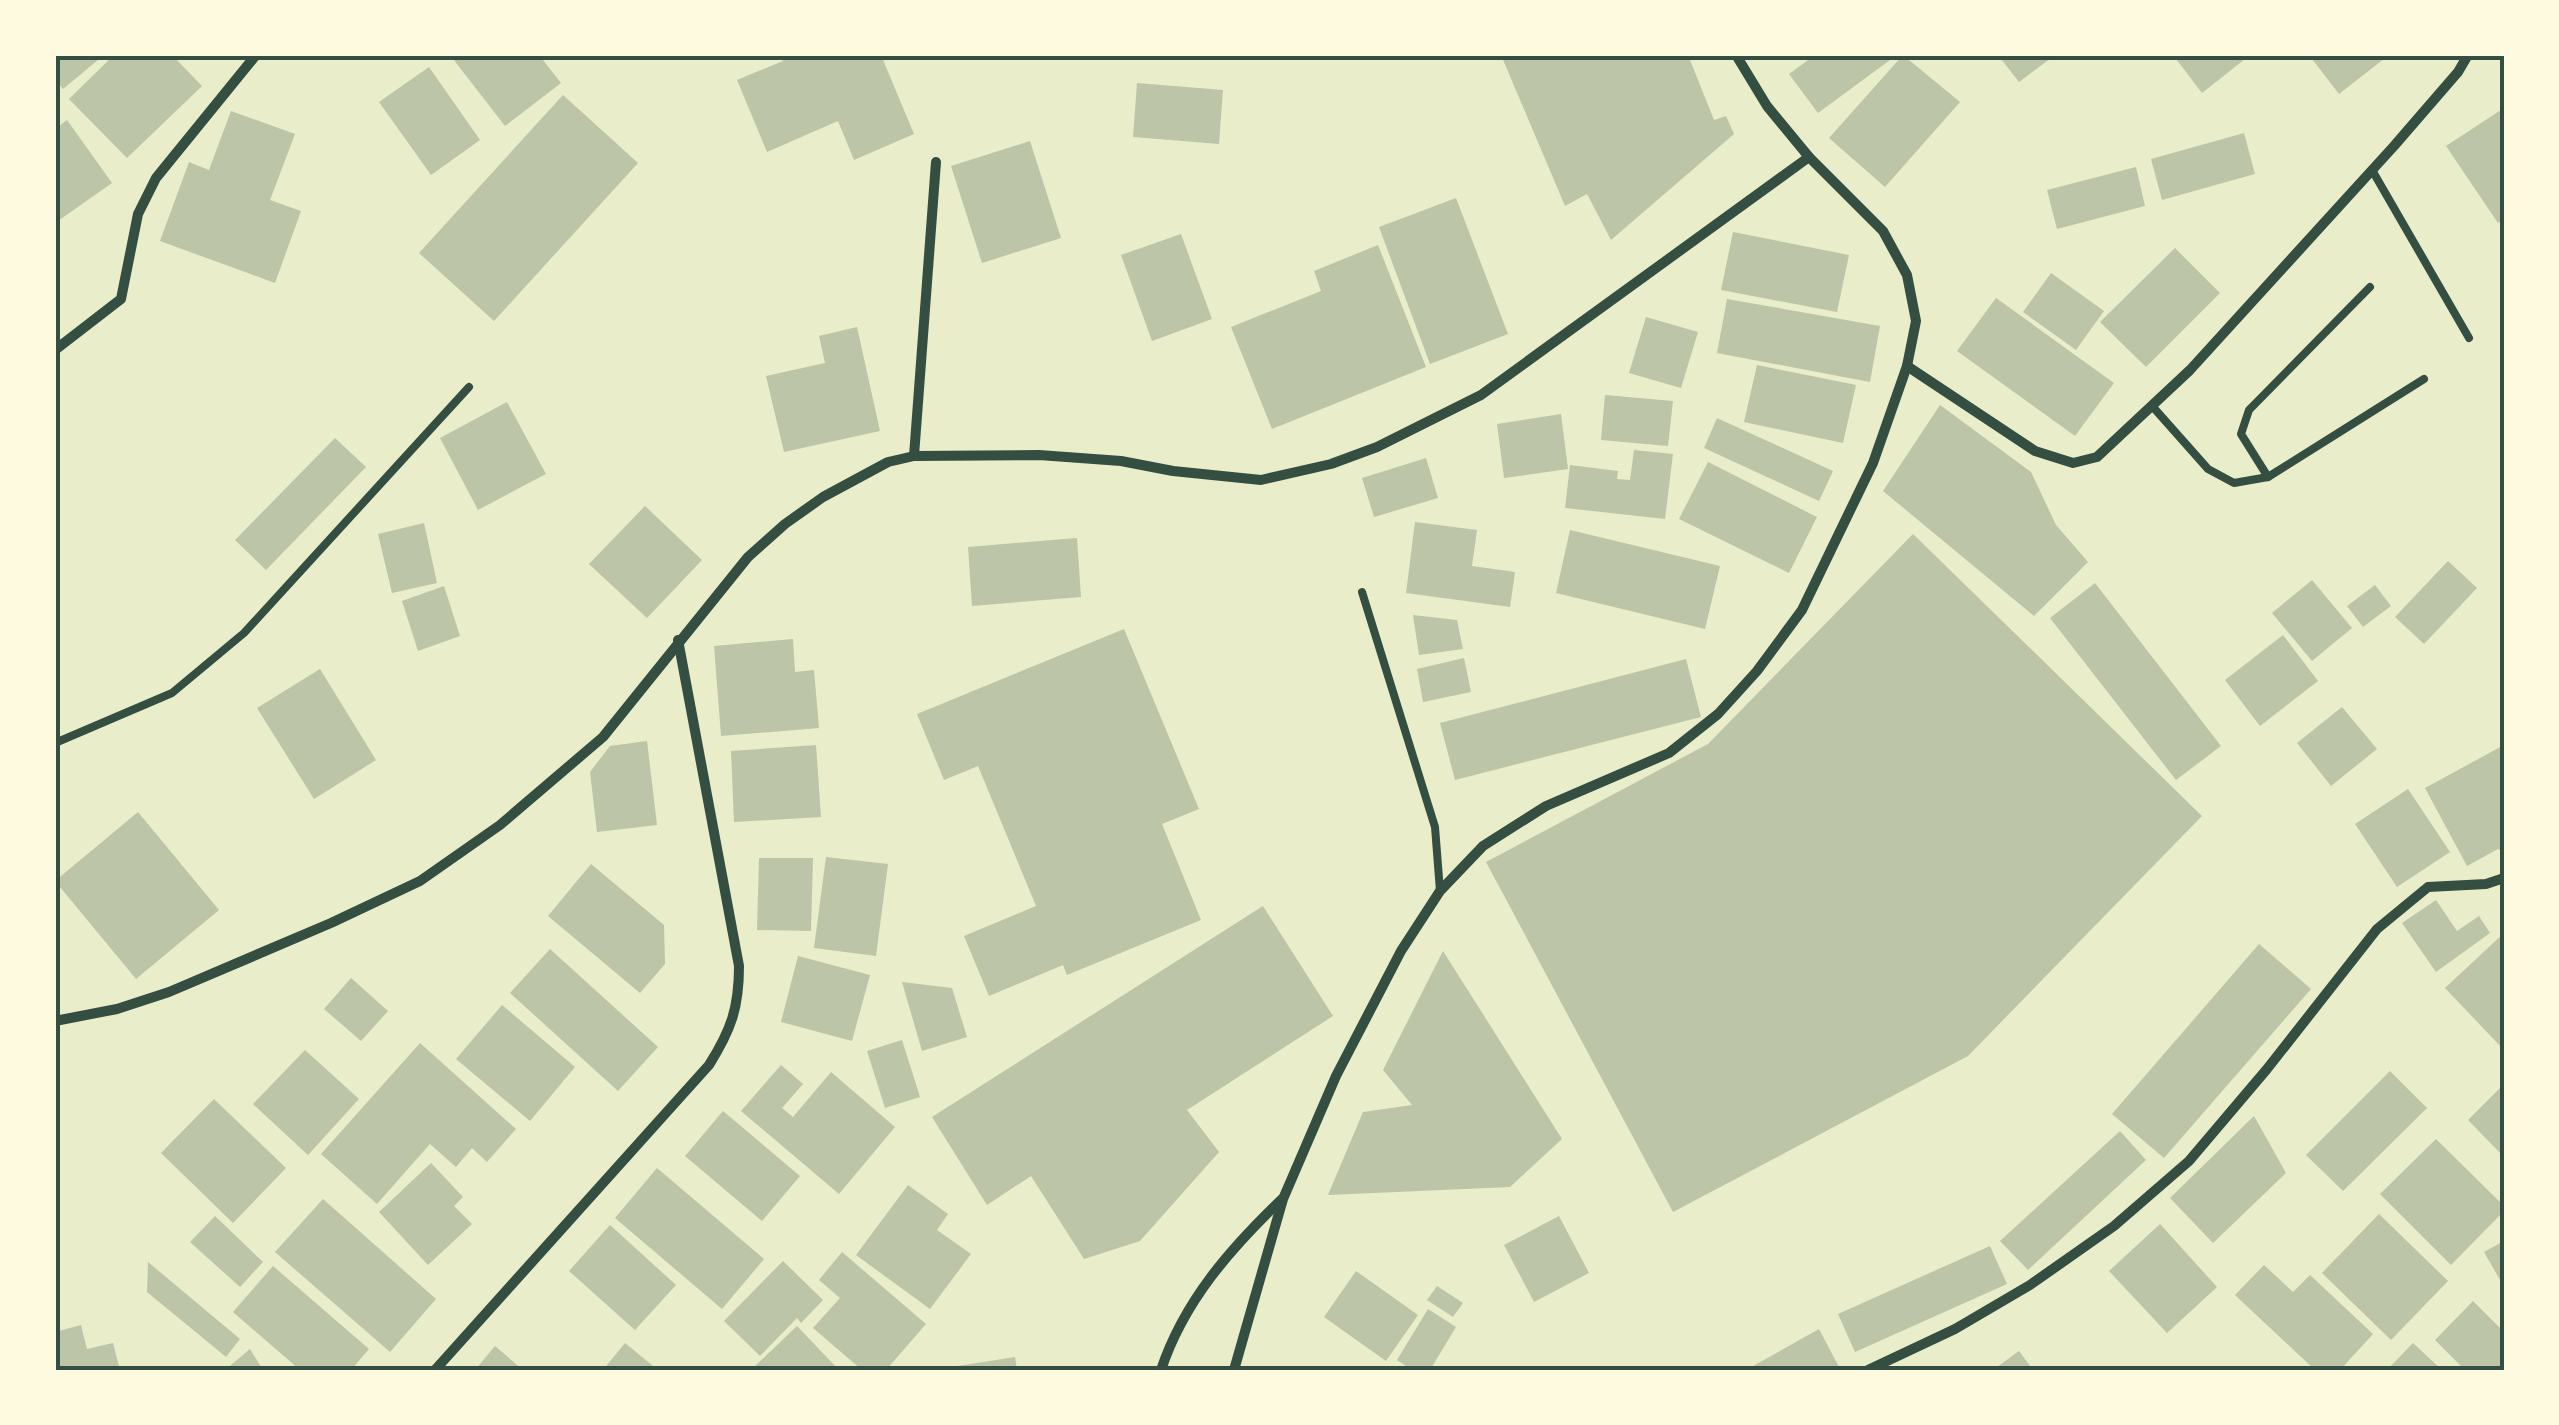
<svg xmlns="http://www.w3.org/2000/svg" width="2559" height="1425" font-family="Jost,sans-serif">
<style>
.building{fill:#bcc5a7}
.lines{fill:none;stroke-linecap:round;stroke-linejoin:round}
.service{stroke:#344e41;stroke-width:8}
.minor{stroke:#344e41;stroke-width:10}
.neatline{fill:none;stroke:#344e41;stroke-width:4}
</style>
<rect width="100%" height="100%" fill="#e9edc9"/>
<!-- building -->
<g class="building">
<polygon points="55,55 104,55 63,89 55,79"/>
<polygon points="114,55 172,55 202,86 127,158 69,99"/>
<polygon points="450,55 539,55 561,83 505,126"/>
<polygon points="781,55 881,55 914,134 854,160 838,121 767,152 737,80 783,61"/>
<polygon points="1501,55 1688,55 1714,120 1726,116 1734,134 1611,240 1587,194 1565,206"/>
<polygon points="1815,55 1886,55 1890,60 1818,113 1789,74"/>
<polygon points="1903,55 1960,102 1885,187 1829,138"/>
<polygon points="1998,55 2055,55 2019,82"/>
<polygon points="2173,55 2250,55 2202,93"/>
<polygon points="2309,55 2389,55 2339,94"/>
<polygon points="429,67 480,140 431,175 379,102"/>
<polygon points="1137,83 1223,90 1219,144 1133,137"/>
<polygon points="563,95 638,163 494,321 419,253"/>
<polygon points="2504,108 2504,219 2498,223 2446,146"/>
<polygon points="231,111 295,134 270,200 301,211 275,283 160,241 189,162 209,170"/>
<polygon points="67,120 112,183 55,223 55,129"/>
<polygon points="2244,133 2255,174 2162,200 2151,159"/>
<polygon points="1030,141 1061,238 982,263 951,166"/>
<polygon points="2136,167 2145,206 2057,229 2047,190"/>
<polygon points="1456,198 1508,334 1430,364 1379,227"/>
<polygon points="1733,232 1849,255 1837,312 1721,290"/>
<polygon points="1181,234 1212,319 1152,341 1121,255"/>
<polygon points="1378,245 1426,367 1272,429 1231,327 1321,291 1314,271"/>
<polygon points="2175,248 2220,293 2146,367 2100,322"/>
<polygon points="2051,273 2104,311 2076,350 2023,312"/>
<polygon points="1996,298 2114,383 2075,436 1957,351"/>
<polygon points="1727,299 1880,326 1870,382 1717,353"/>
<polygon points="1646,317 1698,332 1681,388 1629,373"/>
<polygon points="857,327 880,431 784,452 766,376 825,363 819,336"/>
<polygon points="1757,365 1856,385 1843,443 1744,422"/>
<polygon points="1605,395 1673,401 1668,446 1601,440"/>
<polygon points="507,402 546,474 478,510 440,438"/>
<polygon points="1940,405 2031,472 2056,525 2088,562 2034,616 1883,491"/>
<polygon points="1561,414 1568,469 1504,478 1497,424"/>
<polygon points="1717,418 1833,471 1819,501 1704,448"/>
<polygon points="335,438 366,467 266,570 235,540"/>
<polygon points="1634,450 1673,454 1665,519 1565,508 1570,465 1618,471 1617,479 1630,480"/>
<polygon points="1426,458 1438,498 1374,517 1362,478"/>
<polygon points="1708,462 1817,517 1789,573 1679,519"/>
<polygon points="645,506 702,560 647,618 589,564"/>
<polygon points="1415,522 1477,530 1472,566 1515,572 1510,607 1406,593"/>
<polygon points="424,523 437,583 392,593 378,534"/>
<polygon points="1570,530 1720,566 1705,629 1556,593"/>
<polygon points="1913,534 2202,816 1968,1056 1673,1212 1486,862 1708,744"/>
<polygon points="1077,538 1081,597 972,606 968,547"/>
<polygon points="2448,561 2477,588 2424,644 2395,617"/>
<polygon points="2312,580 2352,628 2312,661 2272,613"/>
<polygon points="2095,583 2221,746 2176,780 2050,618"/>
<polygon points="2375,585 2391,606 2363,627 2347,606"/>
<polygon points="444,586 460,636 418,651 402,601"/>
<polygon points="1413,615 1457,620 1463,649 1419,655"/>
<polygon points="1124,629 1199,809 1162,824 1201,920 1067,975 1063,965 989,996 964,936 1036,906 978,766 944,780 917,714"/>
<polygon points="2283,635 2318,681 2260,726 2225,680"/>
<polygon points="793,639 795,672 814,670 819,728 721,736 714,646"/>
<polygon points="1464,658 1471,692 1423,702 1417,669"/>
<polygon points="1686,659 1701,717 1455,780 1440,723"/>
<polygon points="320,669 376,760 314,799 257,708"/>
<polygon points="2342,707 2377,749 2331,786 2297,743"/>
<polygon points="647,741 657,825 597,832 590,772 610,746"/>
<polygon points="816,745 821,817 734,822 731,751"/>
<polygon points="2504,745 2504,854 2498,849 2467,866 2425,788"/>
<polygon points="2408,789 2450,852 2397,887 2355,824"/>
<polygon points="138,812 219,910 136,979 55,881"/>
<polygon points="826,857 888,864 876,956 814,948"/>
<polygon points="759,858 813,858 811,931 757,930"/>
<polygon points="591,864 664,925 665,964 640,993 548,916"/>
<polygon points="2436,900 2457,931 2479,916 2490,933 2436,972 2402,923"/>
<polygon points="1263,906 1333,1016 1187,1110 1219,1152 1140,1241 1084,1259 1031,1176 987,1205 932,1117"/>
<polygon points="2504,933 2504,1050 2445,988"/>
<polygon points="2259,944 2311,989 2164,1158 2112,1114"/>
<polygon points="550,949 658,1047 618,1091 510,993"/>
<polygon points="1443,951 1562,1139 1510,1187 1328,1195 1363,1112 1412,1105 1383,1070"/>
<polygon points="798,956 870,975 852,1041 781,1022"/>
<polygon points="351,978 388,1011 361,1041 324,1009"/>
<polygon points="902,982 952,988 967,1037 922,1051"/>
<polygon points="502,1005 575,1067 530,1121 456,1059"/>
<polygon points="902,1040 920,1097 885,1108 867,1051"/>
<polygon points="420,1043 516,1129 487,1162 472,1148 456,1167 430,1144 377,1204 321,1154"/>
<polygon points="305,1050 359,1099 308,1155 253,1104"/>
<polygon points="781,1065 803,1084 782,1108 793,1117 831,1072 895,1127 839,1194 741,1111"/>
<polygon points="2390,1071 2427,1108 2343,1191 2306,1155"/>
<polygon points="2504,1084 2504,1157 2468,1120"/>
<polygon points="214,1099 286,1168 233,1223 161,1153"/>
<polygon points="723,1111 800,1176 762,1221 685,1156"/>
<polygon points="2254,1116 2286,1173 2213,1243 2170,1198"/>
<polygon points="2120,1131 2146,1160 2028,1270 2000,1241"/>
<polygon points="2436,1139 2504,1206 2504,1211 2451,1265 2380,1194"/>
<polygon points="431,1163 463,1197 454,1206 472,1224 428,1265 379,1212"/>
<polygon points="657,1168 764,1259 722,1309 615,1218"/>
<polygon points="908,1185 948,1214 937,1230 971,1254 930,1309 856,1255"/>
<polygon points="323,1199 436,1299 390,1352 275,1252"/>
<polygon points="2379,1214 2448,1281 2391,1340 2322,1273"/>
<polygon points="215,1216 263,1262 240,1287 190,1242"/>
<polygon points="1559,1216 1589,1273 1534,1302 1504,1245"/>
<polygon points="2160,1224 2217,1287 2167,1333 2109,1271"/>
<polygon points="610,1225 676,1285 635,1330 569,1271"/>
<polygon points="2504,1241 2504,1287 2484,1252"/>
<polygon points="1990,1246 2007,1284 1855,1352 1838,1314"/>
<polygon points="842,1252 926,1324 886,1370 862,1370 813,1328 840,1298 819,1280"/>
<polygon points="783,1261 823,1300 801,1323 797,1318 760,1356 724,1321"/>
<polygon points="148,1262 240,1339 226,1357 147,1292"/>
<polygon points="2264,1265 2293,1292 2310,1275 2373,1334 2340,1370 2315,1370 2235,1295"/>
<polygon points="273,1266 369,1349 351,1370 300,1370 233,1312"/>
<polygon points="1356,1271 1418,1315 1386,1361 1324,1317"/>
<polygon points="1437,1286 1463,1303 1453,1317 1427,1300"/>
<polygon points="2473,1301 2504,1332 2504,1370 2465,1370 2435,1340"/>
<polygon points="1428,1309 1456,1327 1430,1370 1412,1370 1397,1360"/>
<polygon points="81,1325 87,1349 113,1343 120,1370 55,1370 55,1332"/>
<polygon points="797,1326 839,1370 751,1370"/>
<polygon points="1819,1329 1839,1367 1834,1370 1746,1370"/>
<polygon points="625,1343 658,1370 603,1370"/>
<polygon points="2413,1343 2442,1370 2387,1370"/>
<polygon points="495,1346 523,1370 475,1370"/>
<polygon points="250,1349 263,1370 225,1370"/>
<polygon points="2019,1351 2033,1370 1993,1370"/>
<polygon points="1015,1357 1017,1370 945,1370 945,1368"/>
</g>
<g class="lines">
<!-- service -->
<g class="service">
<polyline points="2372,170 2469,338"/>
<polyline points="2153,407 2208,469 2234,483 2268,477 2424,379"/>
<polyline points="2268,477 2241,434 2249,410 2370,287"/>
<polyline points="1362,592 1435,827 1440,891"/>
<polyline points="55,743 172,693 244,633 469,387"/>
</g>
<!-- minor -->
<g class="minor">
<polyline points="55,350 121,299 138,214 156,178 256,55"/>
<polyline points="1907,366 2035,451 2073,463 2097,457 2190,370 2394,146 2458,72 2468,55"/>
<polyline points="914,456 936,162"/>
<polyline points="55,1021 117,1009 169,992 331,923 420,881 500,825 603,737 748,557 785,524 823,497 888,462 914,456 1039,455 1121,461 1173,471 1261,480 1331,464 1377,447 1481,395 1809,157"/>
<path d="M435,1370L709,1065C731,1030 739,1008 739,966L678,640"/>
<path d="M1161,1370C1184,1301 1230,1249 1282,1199"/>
<polyline points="1234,1370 1283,1199 1336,1076 1401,951 1440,891 1483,846 1546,806 1669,753 1718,714 1757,671 1802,610 1873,463 1907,366 1916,321 1907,275 1883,231 1809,157 1767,106 1736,55"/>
<polyline points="1868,1370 1955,1329 2030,1285 2114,1226 2189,1161 2267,1069 2377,929 2428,887 2486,884 2504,878"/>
</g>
</g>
<!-- border -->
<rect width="2559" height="1425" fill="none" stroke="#fefae0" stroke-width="115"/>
<rect x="58" y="58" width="2444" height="1310" class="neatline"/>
</svg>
